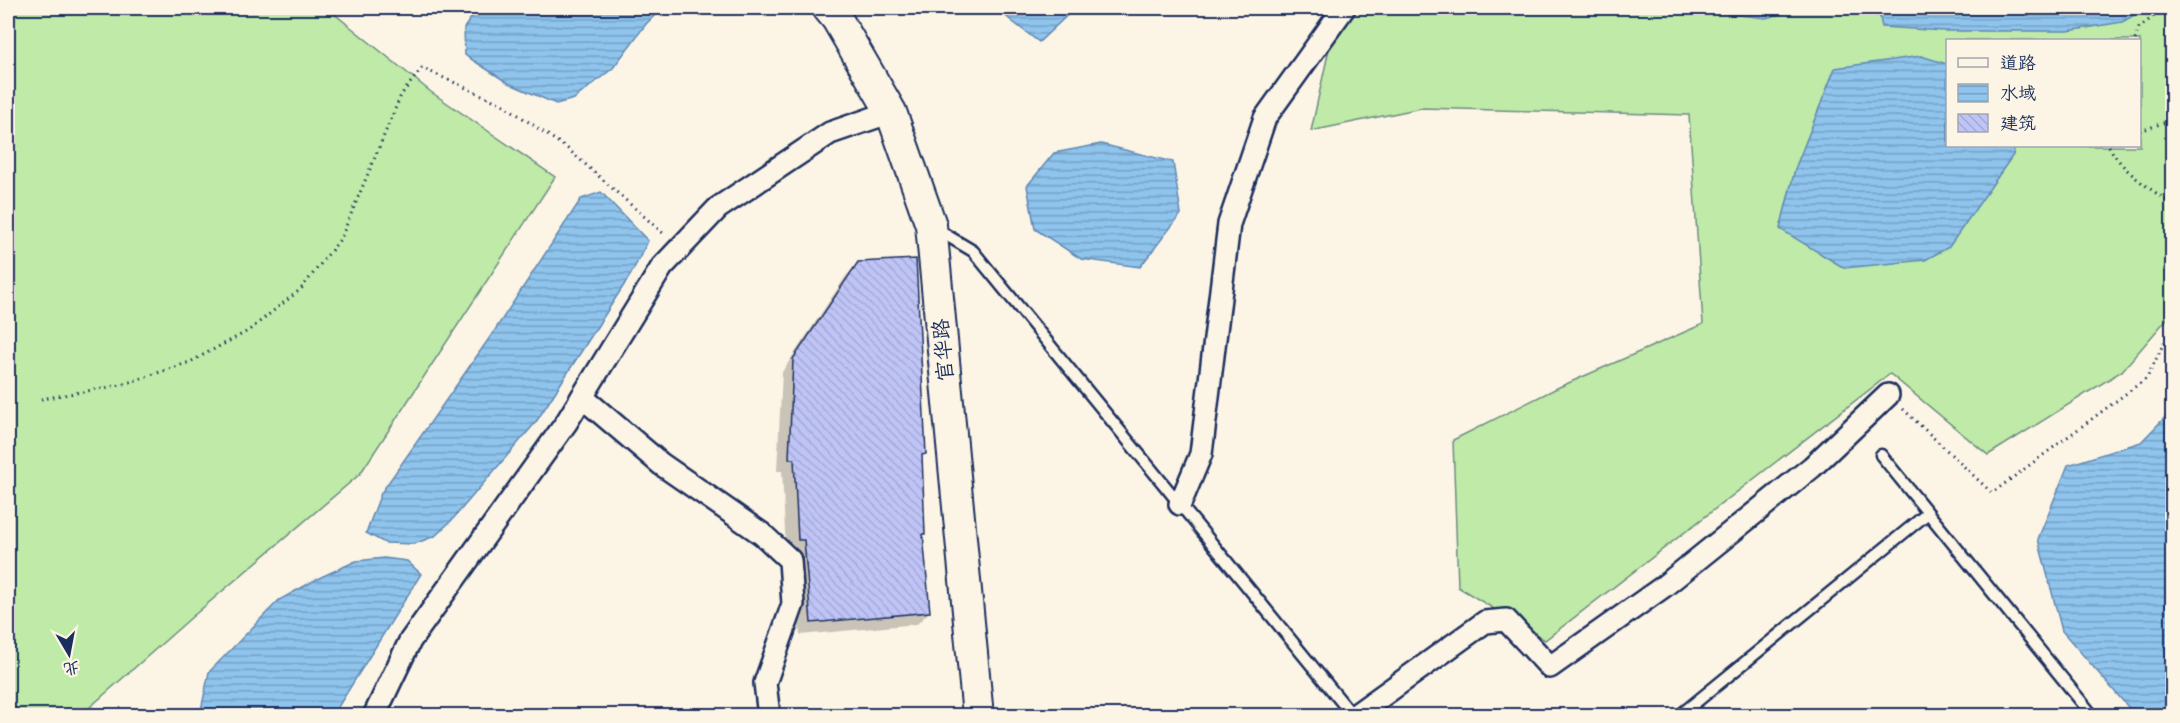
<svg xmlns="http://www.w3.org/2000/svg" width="2180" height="723" font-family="'Comic Neue','LXGW WenKai TC',sans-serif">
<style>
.grass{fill:#bfeaa7;stroke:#6d8c82;stroke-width:1.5;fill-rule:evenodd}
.water{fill:url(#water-rules);stroke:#6188b4;stroke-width:1.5}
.shadow{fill:#0003}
.building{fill:url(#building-back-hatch);stroke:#1b2f5e;stroke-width:1.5}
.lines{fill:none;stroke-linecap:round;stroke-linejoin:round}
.service-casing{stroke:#1b2f5e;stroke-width:15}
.minor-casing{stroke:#1b2f5e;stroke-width:26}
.secondary-casing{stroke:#1b2f5e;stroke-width:34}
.path{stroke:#1b2f5e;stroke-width:3;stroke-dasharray:1.5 4.5;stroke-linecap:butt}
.service{stroke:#fcf5e5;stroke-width:10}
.minor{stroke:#fcf5e5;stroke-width:21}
.secondary{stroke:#fcf5e5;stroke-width:30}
.labels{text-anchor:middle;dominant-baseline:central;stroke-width:6;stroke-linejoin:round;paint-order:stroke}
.street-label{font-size:21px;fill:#1b2f5e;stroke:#fcf5e5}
</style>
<defs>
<pattern id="water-rules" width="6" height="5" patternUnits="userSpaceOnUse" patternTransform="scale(1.5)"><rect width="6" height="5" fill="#8fc4ed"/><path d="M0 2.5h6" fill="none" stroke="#74a0c3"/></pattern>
<pattern id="building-back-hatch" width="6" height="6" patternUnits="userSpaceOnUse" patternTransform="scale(1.5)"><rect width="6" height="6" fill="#bfc4f6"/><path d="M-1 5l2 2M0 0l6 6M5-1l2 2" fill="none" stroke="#a4a9d5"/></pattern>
</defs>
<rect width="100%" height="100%" fill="#fcf5e5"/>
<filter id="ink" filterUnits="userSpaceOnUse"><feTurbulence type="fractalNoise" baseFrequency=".0167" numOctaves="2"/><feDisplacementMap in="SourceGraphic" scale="12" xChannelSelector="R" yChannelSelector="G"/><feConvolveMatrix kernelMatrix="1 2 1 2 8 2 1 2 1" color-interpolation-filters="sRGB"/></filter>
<g filter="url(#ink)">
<!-- grass -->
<g class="grass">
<polygon points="8,8 327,8 431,92 555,177 360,474 192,617 81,715 8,715"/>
<path d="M1338,8H2172V313L2122,371L1988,455L1890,374L1545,640L1458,587L1453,440L1557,388L1703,324L1689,115L1421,108L1311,131ZM1948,40H2140V146H1948Z"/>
</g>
<!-- water -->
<g class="water">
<polygon points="478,8 662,8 646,24 613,68 574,99 556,104 508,83 465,55 464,28"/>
<polygon points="998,8 1075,8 1039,42 1009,19"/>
<polygon points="1674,8 1803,8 1766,18"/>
<polygon points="1878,8 2147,8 2122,22 2068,31 1945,31 1882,27"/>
<polygon points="1921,56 1947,64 1948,146 2015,146 2013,155 1949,247 1925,260 1844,268 1780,229 1795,169 1835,68"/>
<polygon points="1101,144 1173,162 1181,214 1140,267 1081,259 1035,229 1027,186 1054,153"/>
<polygon points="601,192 648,241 631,274 536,422 452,520 435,536 414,544 385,543 366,533 381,493 495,330 581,199"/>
<polygon points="2172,410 2172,715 2135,715 2062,631 2038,539 2068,465 2141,442"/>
<polygon points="384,558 407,561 421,574 333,715 200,715 209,672 279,600 319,578 356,561"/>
</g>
<!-- shadow -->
<polygon class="shadow" points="858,263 925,454 920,458 924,534 922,536 929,612 917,624 800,635 792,551 786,552 782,471 777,471 782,372 846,276"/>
<!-- building -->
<polygon class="building" points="916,259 926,454 922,455 925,534 923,534 930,612 811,623 804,540 798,540 794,459 789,459 793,359 858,262"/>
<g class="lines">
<defs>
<g id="service">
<polyline points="936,229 973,251 1353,716"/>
<polyline points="1881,455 2093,716"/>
<polyline points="1679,716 1928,513"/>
</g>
<g id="minor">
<polyline points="582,397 661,464 762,534 790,560 793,604 765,683 769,716"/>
<polyline points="1180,504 1201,454 1229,224 1265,118 1344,8"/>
<polyline points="374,716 410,641 566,423 662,267 718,208 830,133 891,112"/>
<polyline points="1354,716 1485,622 1506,620 1550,667 1663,587 1812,467 1888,395"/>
</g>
<polyline id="secondary" points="828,8 837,19 891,112 931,225 978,716"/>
</defs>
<!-- service casing -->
<use href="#service" class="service-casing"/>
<!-- minor casing -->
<use href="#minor" class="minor-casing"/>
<!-- secondary casing -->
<use href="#secondary" class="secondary-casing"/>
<!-- path -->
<g class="path">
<polyline points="2135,40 2139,28 2164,8"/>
<polyline points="2140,131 2172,120"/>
<path d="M2109,146C2121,170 2149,189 2172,203"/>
<polyline points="41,399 121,385 190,362 248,331 301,289 341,238 401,95 422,68 504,105 568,149 665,235"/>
<polyline points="1903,409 1992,493 2147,378 2171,328 2172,312"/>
</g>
<!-- service -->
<use href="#service" class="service"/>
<!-- minor -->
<use href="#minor" class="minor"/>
<!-- secondary -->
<use href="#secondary" class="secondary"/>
</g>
</g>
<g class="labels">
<!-- street labels -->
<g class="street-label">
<text transform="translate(943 350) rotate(-95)">官华路</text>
</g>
</g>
<!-- margin -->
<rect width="2180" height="723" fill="none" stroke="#fcf5e5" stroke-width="30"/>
<rect x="15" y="15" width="2150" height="693" fill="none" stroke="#1b2f5e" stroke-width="2" filter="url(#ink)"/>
<!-- legend -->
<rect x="1946" y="39" width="195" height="108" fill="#fcf5e5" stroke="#a2a6af" stroke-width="1.5"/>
<rect x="1958" y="58" width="30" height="9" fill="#fcf5e5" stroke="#a2a6af" stroke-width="1.5"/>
<text x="2000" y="69" font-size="18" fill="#1b2f5e">道路</text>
<rect x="1958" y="84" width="30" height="18" fill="url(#water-rules)" stroke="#a2a6af" stroke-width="1.5"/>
<text x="2000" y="99" font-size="18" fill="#1b2f5e">水域</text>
<rect x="1958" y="114" width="30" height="18" fill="url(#building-back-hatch)" stroke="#a2a6af" stroke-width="1.5"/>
<text x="2000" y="129" font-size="18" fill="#1b2f5e">建筑</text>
<!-- north arrow -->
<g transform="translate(69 654) rotate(170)" stroke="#fcf5e5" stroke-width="4.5" paint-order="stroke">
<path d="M0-4.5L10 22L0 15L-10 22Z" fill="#1b2f5e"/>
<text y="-9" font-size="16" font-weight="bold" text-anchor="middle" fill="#1b2f5e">北</text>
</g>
</svg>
